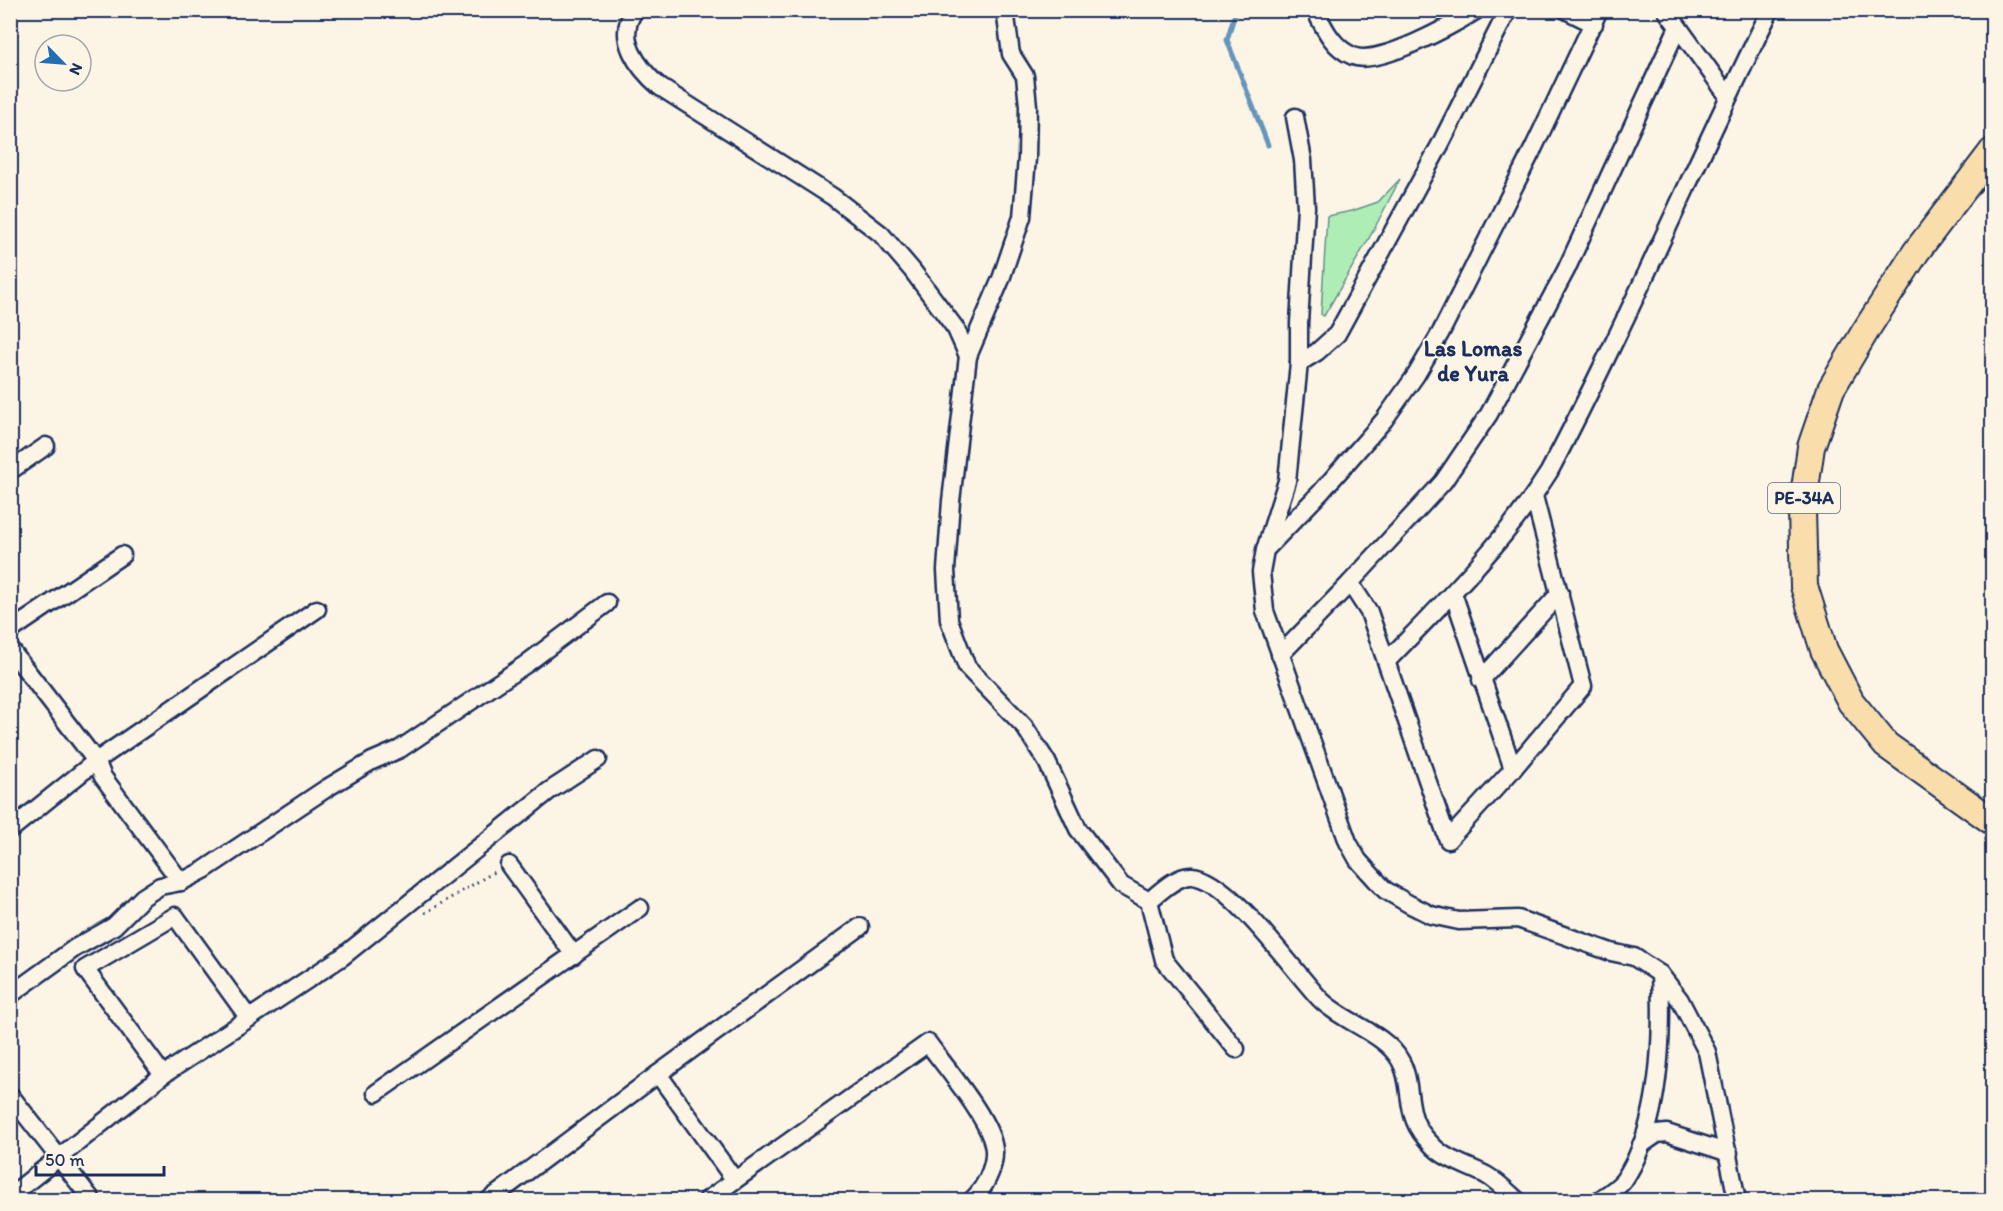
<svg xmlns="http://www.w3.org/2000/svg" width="2003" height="1211" font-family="Itim,sans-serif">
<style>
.grass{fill:#aeeeb6;stroke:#648e8a;stroke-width:1.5}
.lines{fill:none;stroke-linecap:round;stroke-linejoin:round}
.stream{stroke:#6695bc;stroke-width:5}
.minor-casing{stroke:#1b2f5e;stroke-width:21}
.highway-casing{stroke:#1b2f5e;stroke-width:30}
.path{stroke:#1b2f5e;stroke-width:3;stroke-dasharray:1.5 4.5;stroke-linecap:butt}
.minor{stroke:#fcf5e5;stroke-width:16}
.highway{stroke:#f9deab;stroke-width:26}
.labels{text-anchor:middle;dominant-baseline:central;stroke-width:4.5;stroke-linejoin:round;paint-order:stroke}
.shield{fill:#fcf5e5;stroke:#5e6a86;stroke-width:1.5}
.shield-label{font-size:18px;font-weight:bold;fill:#1b2f5e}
.quarter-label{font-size:22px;font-weight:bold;fill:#1b2f5e;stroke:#fcf5e5}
</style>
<rect width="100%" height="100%" fill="#fcf5e5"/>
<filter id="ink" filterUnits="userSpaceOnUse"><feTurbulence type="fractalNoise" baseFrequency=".0167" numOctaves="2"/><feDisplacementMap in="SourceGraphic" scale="12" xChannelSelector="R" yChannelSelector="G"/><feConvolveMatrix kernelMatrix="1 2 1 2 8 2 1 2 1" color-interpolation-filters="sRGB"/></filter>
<g filter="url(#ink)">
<!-- grass -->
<polygon class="grass" points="1400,179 1372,233 1324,316 1321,314 1327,216 1352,211 1378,202"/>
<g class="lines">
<!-- stream -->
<polyline class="stream" points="1236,10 1227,40 1268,145"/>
<defs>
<g id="minor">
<path d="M635,10C614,38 639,69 660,87L833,197L881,234L912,270L956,329L968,356L951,501L946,570L949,620L967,667L1024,726L1047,762L1078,829L1121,885L1149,901L1164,960L1236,1049"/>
<path d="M1315,10C1324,28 1333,48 1353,56C1377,67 1453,25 1477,10"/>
<polyline points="1566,10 1594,24"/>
<polyline points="1666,10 1728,96"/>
<polyline points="1295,117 1303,160 1306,207 1299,323 1299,363 1287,481 1265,550 1261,572 1265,611 1348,842 1358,860 1385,890 1409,904 1431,915 1459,921 1518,919 1611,952 1634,957 1660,974 1680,1000 1707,1052 1737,1200"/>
<polyline points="968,356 1001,279 1022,217 1027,158 1028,106 1025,76 1011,54 1005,10"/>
<polyline points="1299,363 1317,352 1337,334 1440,145 1508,10"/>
<polyline points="10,471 46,446"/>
<polyline points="1268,547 1321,492 1384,420 1416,375 1441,332 1534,147 1599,10"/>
<polyline points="1350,583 1369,612 1448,840 1513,769 1583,686 1534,496"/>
<polyline points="1453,593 1513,769"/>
<polyline points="10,631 122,555"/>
<polyline points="10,649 96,761 103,777 181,882"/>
<polyline points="1280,655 1350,583 1443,482 1489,414 1566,270 1678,27"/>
<path d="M1387,661C1444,602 1505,542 1549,472C1628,322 1694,165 1769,13L1767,10"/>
<polyline points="1481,680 1560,593"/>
<polyline points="10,830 96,761 317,609"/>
<polyline points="509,865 574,955"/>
<path d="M1149,901C1160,892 1177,875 1192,876C1229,878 1294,972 1321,1000C1343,1022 1385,1033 1400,1060C1411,1078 1407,1102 1415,1121C1418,1129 1425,1138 1431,1144C1445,1160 1467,1165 1486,1175C1498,1182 1507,1191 1517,1200"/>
<polyline points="10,995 75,948 114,926 143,897 160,886 181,882 204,870 327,788 372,761 400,749 526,664 607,603"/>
<polyline points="658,1074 734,1179"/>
<polyline points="163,1075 85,969 175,916 248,1017"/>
<polyline points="376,1093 640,908"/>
<polyline points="10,1095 92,1200"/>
<polyline points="1641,1145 1657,1134 1667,1133 1729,1153"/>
<polyline points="10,1196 163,1075 342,957 549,791 598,759"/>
<polyline points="489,1200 658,1074 860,927"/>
<path d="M707,1200L928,1043C946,1068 992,1121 994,1150C995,1168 984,1189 972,1200"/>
<path d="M1599,1200C1608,1194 1617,1189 1624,1180C1661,1125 1663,1038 1660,974"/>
</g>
<polyline id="highway" points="1992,152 1916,252 1866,330 1831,389 1811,447 1802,510 1804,586 1824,650 1851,702 1886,745 1992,821"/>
</defs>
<!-- minor casing -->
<use href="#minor" class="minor-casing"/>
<!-- highway casing -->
<use href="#highway" class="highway-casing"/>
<!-- path -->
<polyline class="path" points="425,913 494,872"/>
<!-- minor -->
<use href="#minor" class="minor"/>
<!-- highway -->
<use href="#highway" class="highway"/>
</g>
</g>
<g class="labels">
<!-- shield labels -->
<rect class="shield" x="1768" y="483" width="72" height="30" rx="4.5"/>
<g class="shield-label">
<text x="1804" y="498">PE-34A</text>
</g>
<!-- quarter labels -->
<g class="quarter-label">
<text x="1473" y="348">Las Lomas<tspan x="1473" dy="25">de Yura</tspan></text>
</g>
</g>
<!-- margin -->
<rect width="2003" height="1211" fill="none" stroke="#fcf5e5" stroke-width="36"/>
<rect x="18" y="18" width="1967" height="1175" fill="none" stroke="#1b2f5e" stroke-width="2" filter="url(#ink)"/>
<!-- north arrow -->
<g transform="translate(63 63) rotate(115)"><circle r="28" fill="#fcf5e5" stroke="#a2a6af" stroke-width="1.5"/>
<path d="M0-4.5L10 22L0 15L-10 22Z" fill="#1f6fb2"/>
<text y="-9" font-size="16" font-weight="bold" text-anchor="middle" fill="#1b2f5e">N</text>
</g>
<!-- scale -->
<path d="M36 1166v9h128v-9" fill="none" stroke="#1b2f5e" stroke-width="3"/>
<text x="45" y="1166" font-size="18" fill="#1b2f5e" stroke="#fcf5e5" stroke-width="4.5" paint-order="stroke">50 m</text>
</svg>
